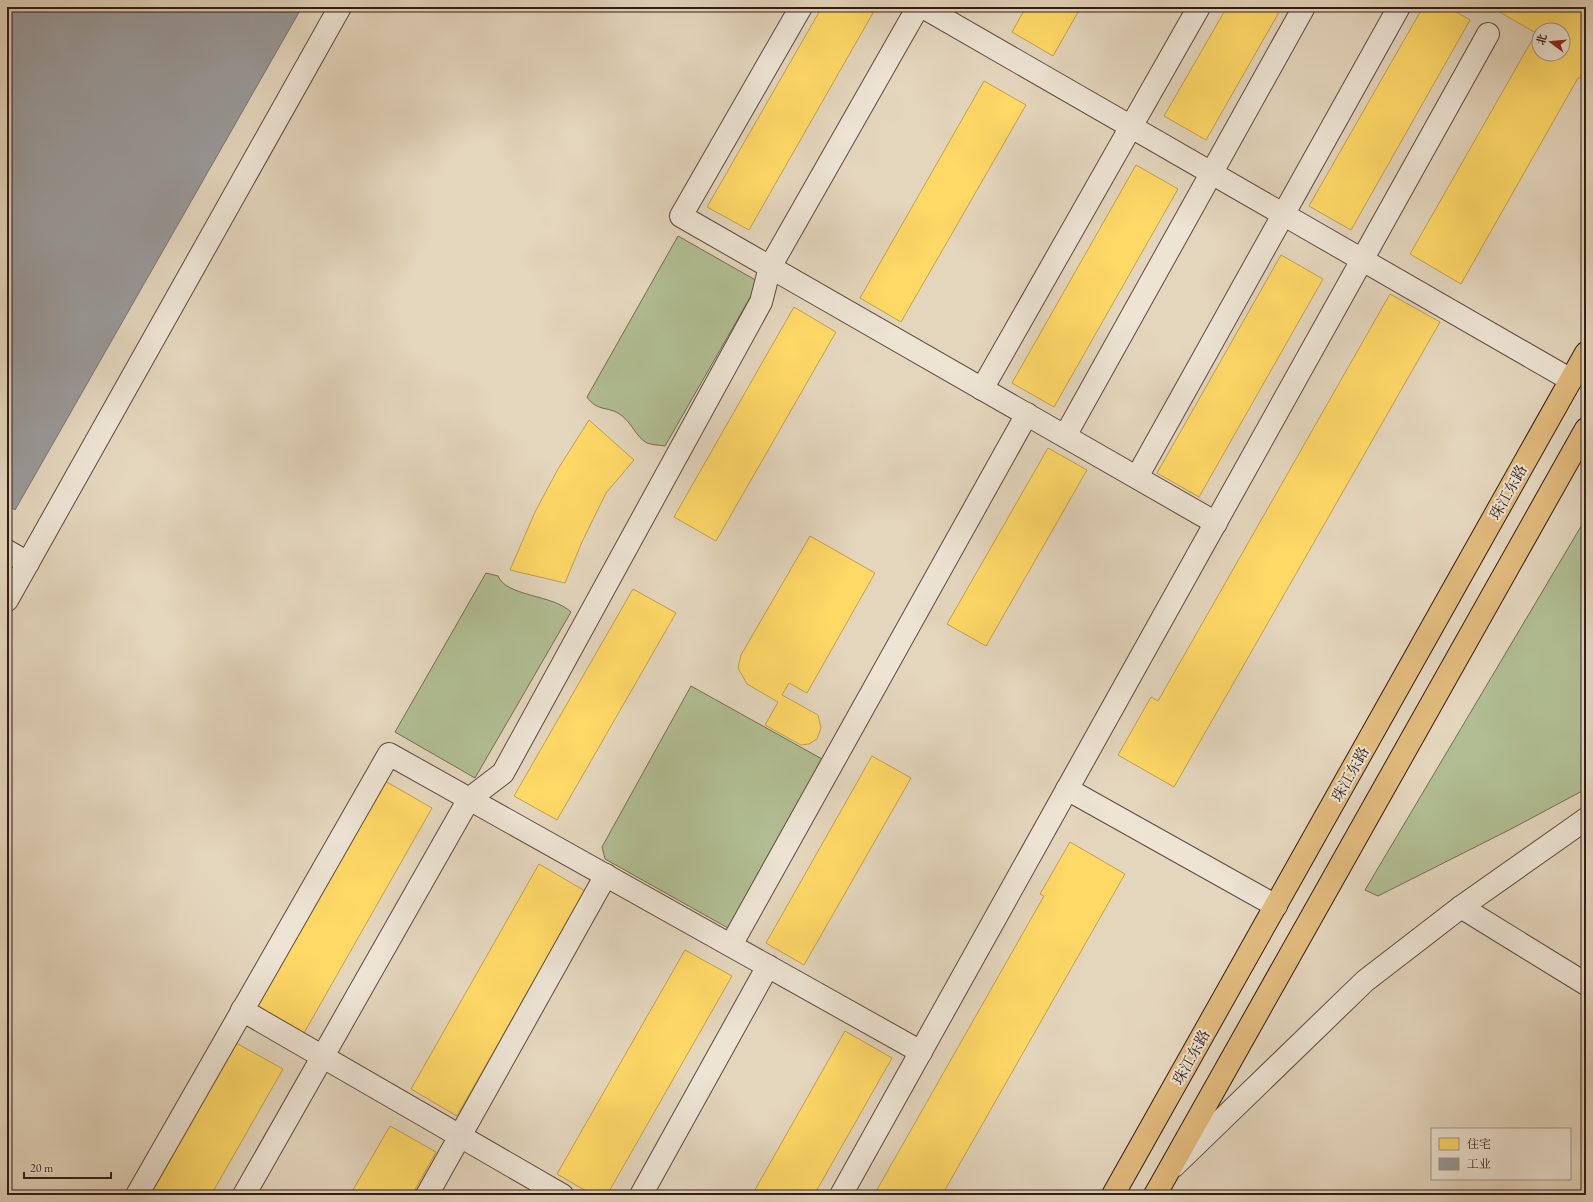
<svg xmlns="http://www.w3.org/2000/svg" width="1593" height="1202" font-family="'EB Garamond','Noto Serif SC',serif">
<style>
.green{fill:#b1be93;stroke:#726d54}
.homes{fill:#ffd966;stroke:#c2a04e;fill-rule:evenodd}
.industry{fill:#999;stroke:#7a7471}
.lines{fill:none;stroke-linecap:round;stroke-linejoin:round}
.minor-casing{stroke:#5e4a3f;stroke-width:24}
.major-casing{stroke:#321c15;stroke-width:24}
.minor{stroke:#ede4d4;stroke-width:22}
.major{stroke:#e2bb7e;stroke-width:22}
.labels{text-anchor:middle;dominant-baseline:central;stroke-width:4;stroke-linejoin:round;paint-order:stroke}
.street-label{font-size:15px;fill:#321c15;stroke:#ede4d4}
</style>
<rect width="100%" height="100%" fill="#e4d6bd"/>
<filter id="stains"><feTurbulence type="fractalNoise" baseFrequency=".005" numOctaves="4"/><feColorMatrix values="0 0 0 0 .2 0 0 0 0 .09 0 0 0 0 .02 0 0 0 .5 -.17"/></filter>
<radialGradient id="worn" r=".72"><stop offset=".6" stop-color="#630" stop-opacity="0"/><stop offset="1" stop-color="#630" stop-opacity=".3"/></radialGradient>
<!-- green -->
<g class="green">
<path d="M678,236L759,282L665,446C659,445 652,445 647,443C636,437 632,423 621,415C609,406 597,412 587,397Z"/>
<polygon points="1586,518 1586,789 1511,829 1378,896 1365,890"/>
<path d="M486,573L498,576C507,597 552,594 571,612L475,778L395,732Z"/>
<polygon points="691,686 822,759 728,928 605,859 602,847"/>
</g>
<!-- homes -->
<g class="homes">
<polygon points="822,7 863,7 873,13 749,230 707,207"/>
<polygon points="1026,7 1081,7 1053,56 1012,32"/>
<polygon points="1227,7 1282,7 1206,140 1164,116"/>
<polygon points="1423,7 1448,7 1470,20 1351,230 1309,206"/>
<path d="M1491,7H1586V77L1578,78L1461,284L1410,254L1536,33ZM1539,30H1563V54H1539Z"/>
<polygon points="984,81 1026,105 901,322 860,298"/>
<polygon points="1136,165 1178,189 1054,407 1012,383"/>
<polygon points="1281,255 1323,279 1199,497 1157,473"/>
<polygon points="1390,294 1440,322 1174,787 1118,755 1151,697 1158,701"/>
<polygon points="794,307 836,332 716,541 674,517"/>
<polygon points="589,420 634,460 606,493 582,542 565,583 510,570 535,512 558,469"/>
<polygon points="1048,448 1087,470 986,646 947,624"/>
<polygon points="810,536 875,573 807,693 789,683 782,695 818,715 821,728 817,739 809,744 801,745 765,725 778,702 747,684 738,668 741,655"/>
<polygon points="633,589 676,613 557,820 514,796"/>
<polygon points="872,756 911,778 804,965 766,943"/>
<polygon points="385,781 432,808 304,1033 257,1006"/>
<polygon points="1070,842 1125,874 942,1195 874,1195 1044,896 1040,894"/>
<polygon points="539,864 585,891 457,1116 411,1089"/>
<polygon points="685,950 732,976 607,1195 593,1195 557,1174"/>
<polygon points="845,1031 892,1058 814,1195 752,1195"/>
<polygon points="236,1043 283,1069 211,1195 149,1195"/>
<polygon points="390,1126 436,1152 412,1195 350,1195"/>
</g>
<!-- industry -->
<polygon class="industry" points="7,7 302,7 15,510 7,505"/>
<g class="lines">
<defs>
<g id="minor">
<polyline points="801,7 681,216 1216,523"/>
<polyline points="923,7 1571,380"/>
<polyline points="982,389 1199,7"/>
<polyline points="1065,436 1304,7"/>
<polyline points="1137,477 1399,7"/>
<polyline points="7,551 28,563"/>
<polyline points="7,600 340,7"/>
<polyline points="1067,789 1276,906"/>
<polyline points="1461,907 1586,984"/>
<polyline points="731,945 1027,414"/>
<polyline points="242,1010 562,1195"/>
<polyline points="1174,1166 1365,981 1461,907 1586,819"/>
<polyline points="137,1195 389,754 921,1052"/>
<polyline points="244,1195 469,799 503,773 761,302 770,267 918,7"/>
<polyline points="427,1195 606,875"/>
<polyline points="641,1195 768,966"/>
<polyline points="841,1195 1488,34"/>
</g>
<g id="major">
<polyline points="1113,1195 1586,353"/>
<polyline points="1155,1195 1586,429"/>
</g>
</defs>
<!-- minor casing -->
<use href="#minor" class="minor-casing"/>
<!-- major casing -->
<use href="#major" class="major-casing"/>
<!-- minor -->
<use href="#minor" class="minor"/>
<!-- major -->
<use href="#major" class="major"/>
</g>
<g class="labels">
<!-- street labels -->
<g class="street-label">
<text transform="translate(1508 492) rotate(-61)">珠江东路</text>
<text transform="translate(1350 774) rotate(-61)">珠江东路</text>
<text transform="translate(1191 1057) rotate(-61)">珠江东路</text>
</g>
</g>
<!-- margin -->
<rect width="1593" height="1202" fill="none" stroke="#e4d6bd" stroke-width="24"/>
<rect x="8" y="8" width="1577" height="1186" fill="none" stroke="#321c15" stroke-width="2"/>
<rect x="12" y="12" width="1569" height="1178" fill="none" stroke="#321c15"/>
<!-- legend -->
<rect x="1431" y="1128" width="140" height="52" fill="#ede4d4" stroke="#a29488"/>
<rect x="1439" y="1138" width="20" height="12" fill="#ffd966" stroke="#a29488"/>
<text x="1467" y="1148" font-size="12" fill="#321c15">住宅</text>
<rect x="1439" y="1158" width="20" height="12" fill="#999999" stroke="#a29488"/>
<text x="1467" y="1168" font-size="12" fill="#321c15">工业</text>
<!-- north arrow -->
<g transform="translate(1551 42) rotate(286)"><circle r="19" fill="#ede4d4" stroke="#a29488"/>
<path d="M0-3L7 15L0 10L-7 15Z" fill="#8f2418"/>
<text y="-6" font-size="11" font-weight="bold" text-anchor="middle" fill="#321c15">北</text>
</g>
<!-- scale -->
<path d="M24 1172v6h87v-6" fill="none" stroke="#321c15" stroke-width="2"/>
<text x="30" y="1172" font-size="12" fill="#321c15" stroke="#ede4d4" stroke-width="3" paint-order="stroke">20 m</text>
<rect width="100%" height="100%" filter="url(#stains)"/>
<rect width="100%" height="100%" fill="url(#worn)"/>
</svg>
